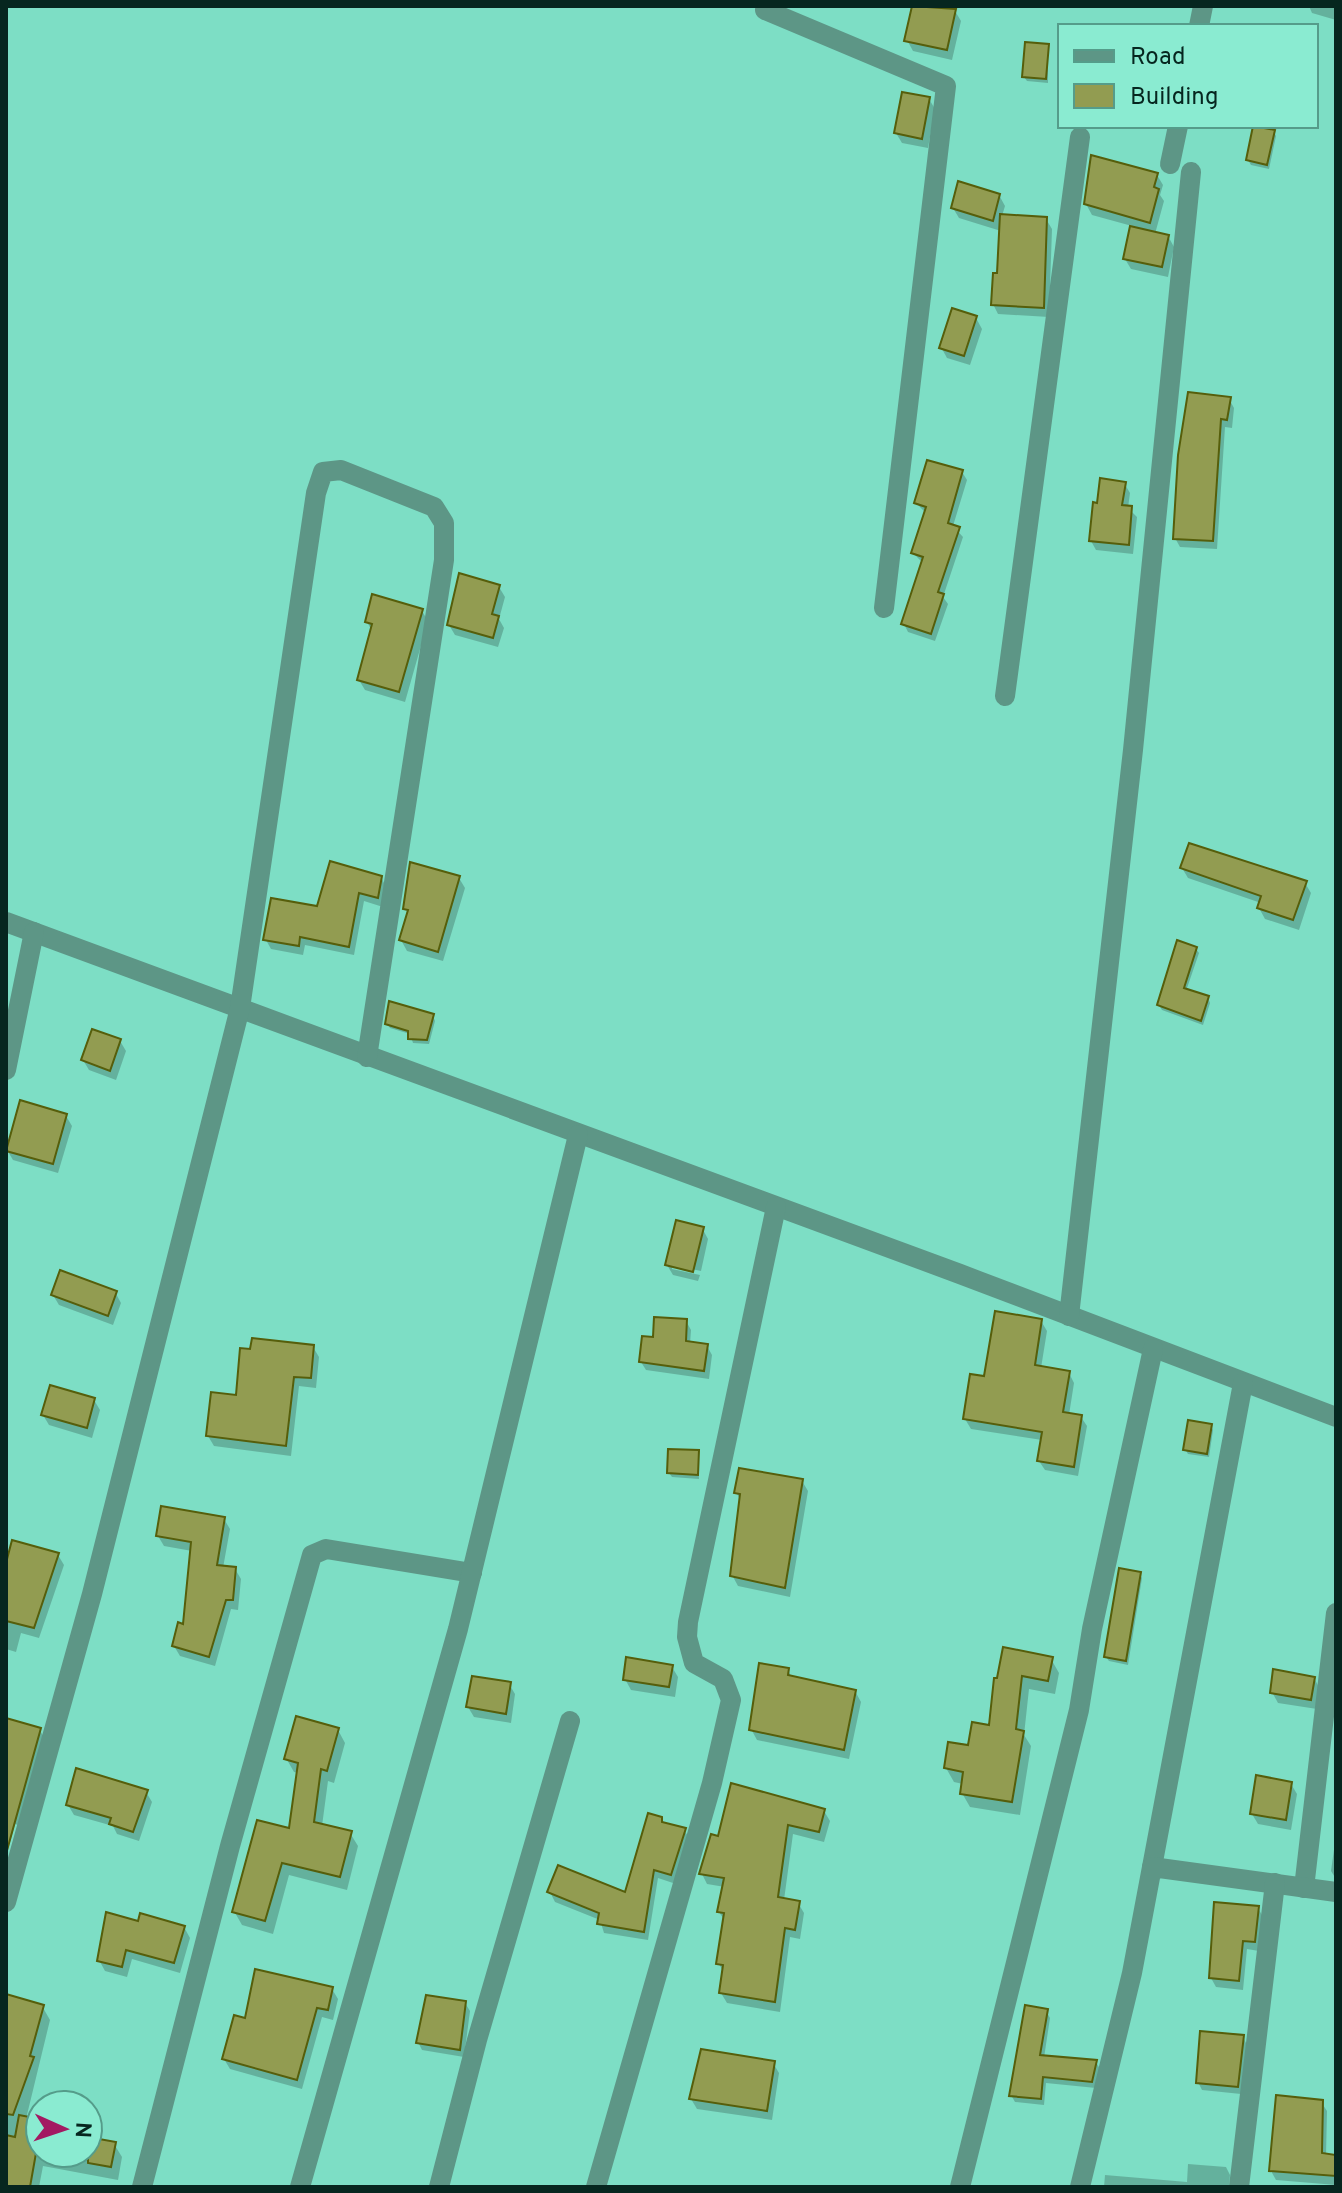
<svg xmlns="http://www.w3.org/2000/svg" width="1342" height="2193" font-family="Overpass,sans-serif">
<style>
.shadow{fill:#0003}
.building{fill:#929c51;stroke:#565e0b;stroke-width:2}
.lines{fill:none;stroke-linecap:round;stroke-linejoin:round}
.minor{stroke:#5d9686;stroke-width:20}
</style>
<rect width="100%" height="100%" fill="#7ddec5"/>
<!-- shadow -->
<g class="shadow">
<polygon points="914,6 955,11 961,21 952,60 913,51 907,40"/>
<polygon points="1309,6 1336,6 1336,20 1312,13"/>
<polygon points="1048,46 1048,83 1027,81 1024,77"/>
<polygon points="929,99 935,109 928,148 902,143 896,133"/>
<polygon points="1274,132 1276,136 1269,169 1251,165 1248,160"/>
<polygon points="1157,175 1163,185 1160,195 1164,201 1155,234 1168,236 1174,247 1168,277 1131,269 1125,259 1132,226 1092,215 1086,204"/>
<polygon points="999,195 1005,206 1002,216 1046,219 1052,229 1049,317 998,314 993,304 999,276 1001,231 959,218 953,208"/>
<polygon points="976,318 982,329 970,365 947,358 941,347"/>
<polygon points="1229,399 1234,408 1232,428 1225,427 1217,549 1180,547 1175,538 1180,455"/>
<polygon points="962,472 967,480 953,526 963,537 943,597 948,604 935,641 908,632 904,624 923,563 913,553 926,513 916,503"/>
<polygon points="1124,483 1130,493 1128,508 1137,517 1133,554 1096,550 1091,541 1099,505"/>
<polygon points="499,587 505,597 499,619 504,628 498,647 455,635 449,625"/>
<polygon points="422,611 428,621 405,702 365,690 359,680 372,631 367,622"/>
<polygon points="1182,868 1305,883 1311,893 1299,930 1265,919 1259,908 1261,903 1188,878"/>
<polygon points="381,877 386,887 383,907 364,901 354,955 305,945 303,955 271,949 266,940"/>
<polygon points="459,878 465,888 443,961 407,951 401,940 409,914 405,908"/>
<polygon points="1196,949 1199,953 1186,991 1208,998 1210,1003 1203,1025 1162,1010 1159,1005"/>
<polygon points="433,1016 435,1021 429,1044 413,1043 410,1034 390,1028 387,1023"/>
<polygon points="120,1041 126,1051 116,1080 89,1070 83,1060"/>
<polygon points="66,1116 72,1126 58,1173 13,1160 7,1150"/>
<polygon points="702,1228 708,1239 701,1271 672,1265 672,1269 700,1275 698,1281 673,1275 667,1265"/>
<polygon points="115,1292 121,1303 113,1325 59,1305 53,1295"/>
<polygon points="686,1321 691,1330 690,1344 707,1346 712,1355 709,1379 646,1370 641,1362 654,1339"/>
<polygon points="1041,1321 1047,1331 1041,1368 1069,1373 1074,1383 1069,1415 1081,1417 1087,1426 1078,1476 1045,1470 1039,1461 1042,1440 971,1429 965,1419 986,1379"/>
<polygon points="313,1347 319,1357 316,1388 299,1386 291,1456 214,1446 208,1436 237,1397"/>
<polygon points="94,1400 100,1410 92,1438 49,1425 43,1415"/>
<polygon points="1211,1426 1213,1430 1209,1457 1188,1454 1185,1449"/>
<polygon points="698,1452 699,1479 672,1477 669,1473"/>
<polygon points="802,1481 808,1491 790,1597 738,1586 732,1575 741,1501 736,1492"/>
<polygon points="224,1519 230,1529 223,1568 235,1569 241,1579 238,1610 231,1609 215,1666 180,1656 174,1646 185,1626 192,1551 164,1546 158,1536"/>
<polygon points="58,1555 64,1565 39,1638 21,1633 16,1652 6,1649 6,1570"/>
<polygon points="1139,1574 1142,1578 1128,1665 1109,1661 1106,1657"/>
<polygon points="1051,1659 1059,1673 1055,1694 1029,1689 1024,1735 1031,1746 1020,1815 970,1807 962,1793 963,1784 954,1782 946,1768 991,1727 996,1680"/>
<polygon points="672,1667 678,1677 675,1697 631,1690 625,1679"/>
<polygon points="788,1670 792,1678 855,1691 861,1702 849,1759 757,1740 751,1729"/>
<polygon points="1314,1678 1320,1689 1317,1709 1278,1703 1272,1692"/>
<polygon points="509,1684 515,1694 511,1723 474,1717 468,1707"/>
<polygon points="6,1720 39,1729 45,1739 21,1826 15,1824 6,1857"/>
<polygon points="338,1730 345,1743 334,1783 328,1781 322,1826 350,1833 358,1846 347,1890 289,1875 273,1934 242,1925 234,1911 291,1831 299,1773 294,1772 286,1758"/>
<polygon points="1291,1784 1297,1794 1291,1830 1258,1824 1252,1814"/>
<polygon points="146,1792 152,1802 139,1841 117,1834 113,1826 74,1815 68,1805"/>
<polygon points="824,1811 830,1821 824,1842 793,1834 784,1900 798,1903 804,1913 800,1939 790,1937 780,2012 727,2003 721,1993 724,1973 719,1964 725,1921 719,1912 725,1887 707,1884 702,1874 719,1839"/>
<polygon points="661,1818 665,1825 684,1830 690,1839 676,1884 658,1878 648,1940 604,1933 600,1920 555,1902 550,1892 626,1895"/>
<polygon points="1336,1835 1336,1879 1331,1871"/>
<polygon points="1258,1908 1263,1917 1259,1951 1247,1949 1243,1990 1216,1987 1211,1978"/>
<polygon points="140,1923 184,1927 190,1938 180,1973 132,1959 127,1977 105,1971 99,1960"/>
<polygon points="332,1989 338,1999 333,2020 322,2017 302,2089 230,2069 224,2059 246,2021"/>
<polygon points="6,1999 42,2006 50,2020 26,2119 40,2121 40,2153 88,2153 88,2139 114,2144 122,2157 118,2180 43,2166 39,2187 6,2187"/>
<polygon points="465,2003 470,2011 464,2057 422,2050 418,2042"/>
<polygon points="1046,2011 1050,2018 1044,2058 1096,2062 1100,2069 1096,2088 1046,2083 1044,2105 1015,2102 1011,2095"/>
<polygon points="1243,2037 1247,2045 1241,2094 1202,2090 1198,2082"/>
<polygon points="773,2063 779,2073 772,2120 697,2109 691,2099"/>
<polygon points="1321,2102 1327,2111 1326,2156 1336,2157 1336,2185 1276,2180 1271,2171"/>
<polygon points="1188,2164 1226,2167 1230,2175 1229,2187 1104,2187 1105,2175 1187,2182"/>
</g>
<!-- building -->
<g class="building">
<polygon points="912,6 956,9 947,50 904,41"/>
<polygon points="1025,42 1049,44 1046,79 1022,77"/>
<polygon points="902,92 930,97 922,139 894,133"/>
<polygon points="1253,126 1275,130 1267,165 1246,160"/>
<polygon points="1091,155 1158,173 1154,187 1159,189 1150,223 1084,204"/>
<polygon points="958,181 1000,194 993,221 951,208"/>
<polygon points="1000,214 1047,217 1044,308 991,305 993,273 997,273"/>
<polygon points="1130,226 1169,235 1162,267 1123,259"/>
<polygon points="952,308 977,316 964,356 939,348"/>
<polygon points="1188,392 1231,397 1227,420 1221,419 1213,541 1173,539 1178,455"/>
<polygon points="927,460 963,470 948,523 960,527 938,592 944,594 931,634 901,624 923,557 911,553 926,507 914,503"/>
<polygon points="1100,478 1126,482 1122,505 1132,506 1129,545 1089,541 1093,502 1097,503"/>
<polygon points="459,573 500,585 492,614 499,616 493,638 447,625"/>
<polygon points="372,594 423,609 399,692 357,680 372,624 365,622"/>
<polygon points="1189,843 1307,881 1293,920 1257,908 1261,896 1180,868"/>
<polygon points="330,861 382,876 378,898 359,893 349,947 300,937 299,946 263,940 271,898 317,906"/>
<polygon points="410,862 460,876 438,952 399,940 408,910 403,909"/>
<polygon points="1177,940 1197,947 1184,988 1209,996 1201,1021 1157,1005"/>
<polygon points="389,1001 434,1014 427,1040 408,1039 408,1031 385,1024"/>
<polygon points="92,1029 121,1039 110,1071 81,1060"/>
<polygon points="20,1100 67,1114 53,1164 6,1151"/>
<polygon points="676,1220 704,1227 693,1272 665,1265"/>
<polygon points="60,1270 117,1291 108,1316 51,1295"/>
<polygon points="995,1311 1042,1319 1035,1365 1070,1371 1063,1412 1082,1415 1074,1467 1037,1461 1042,1432 963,1419 970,1374 984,1376"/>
<polygon points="654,1317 687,1319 686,1341 708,1344 704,1371 639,1362 642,1336 653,1337"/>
<polygon points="252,1338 314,1345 311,1378 294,1377 286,1446 206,1436 211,1392 236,1395 240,1348 250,1349"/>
<polygon points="50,1385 95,1398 87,1428 41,1415"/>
<polygon points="1188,1420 1212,1424 1207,1454 1183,1450"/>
<polygon points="668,1449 699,1450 698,1475 667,1473"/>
<polygon points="739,1468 803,1479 785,1588 730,1576 740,1494 734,1493"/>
<polygon points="161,1506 225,1517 217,1565 236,1567 233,1600 226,1600 209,1657 172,1646 178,1622 183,1624 191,1542 156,1536"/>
<polygon points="12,1540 59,1553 34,1628 6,1621 6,1563"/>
<polygon points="1119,1568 1141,1572 1126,1661 1104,1657"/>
<polygon points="1003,1647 1053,1657 1048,1681 1022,1676 1016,1729 1024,1731 1012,1802 960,1794 963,1772 944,1768 948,1742 968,1745 972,1722 989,1725 994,1678 997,1678"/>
<polygon points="626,1657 673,1665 669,1687 623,1680"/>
<polygon points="759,1663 789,1668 788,1675 856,1690 844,1750 749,1730"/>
<polygon points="1273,1669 1315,1677 1311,1700 1270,1693"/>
<polygon points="472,1676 511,1682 506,1714 466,1707"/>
<polygon points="296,1716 339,1728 327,1771 321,1769 314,1822 352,1831 340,1877 282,1863 265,1921 232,1912 257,1820 289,1828 298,1763 284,1759"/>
<polygon points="6,1718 41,1728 6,1854"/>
<polygon points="76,1768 148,1790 133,1832 109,1824 111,1818 66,1805"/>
<polygon points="1256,1775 1292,1782 1286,1820 1250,1814"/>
<polygon points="731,1783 825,1809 819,1832 788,1825 778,1897 800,1901 795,1930 785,1928 775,2002 719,1993 723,1965 716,1964 724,1913 717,1912 724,1878 699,1874 711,1834 718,1836"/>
<polygon points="648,1813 662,1817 662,1822 686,1828 671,1875 654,1870 644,1932 597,1924 599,1913 547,1892 558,1865 625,1892"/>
<polygon points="1214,1902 1259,1906 1255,1942 1243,1941 1239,1981 1209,1978"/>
<polygon points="106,1912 138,1921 140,1913 185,1926 174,1963 126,1950 122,1967 97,1961"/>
<polygon points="255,1969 333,1987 328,2010 317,2008 297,2080 222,2059 234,2015 245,2018"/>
<polygon points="6,1994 44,2005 30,2056 34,2057 13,2115 6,2114"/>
<polygon points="426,1995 466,2001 460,2050 416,2043"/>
<polygon points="1025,2005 1048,2009 1040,2055 1097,2060 1092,2082 1043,2077 1041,2099 1009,2096"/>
<polygon points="1200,2031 1244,2035 1238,2087 1196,2083"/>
<polygon points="701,2049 775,2061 767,2111 689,2099"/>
<polygon points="1276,2095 1323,2100 1322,2153 1336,2155 1336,2176 1269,2171"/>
<polygon points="19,2115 40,2119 40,2154 36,2153 30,2187 6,2187 6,2135 15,2137"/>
<polygon points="88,2137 116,2142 111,2167 88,2163"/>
</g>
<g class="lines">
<!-- minor -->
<g class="minor">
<polyline points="766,6 765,10 946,86 884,608"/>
<polyline points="1199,26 1203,6"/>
<polyline points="1170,164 1178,126"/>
<polyline points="1005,696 1080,137"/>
<polyline points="6,922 960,1274 1336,1417"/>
<polyline points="6,1070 34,932"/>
<polyline points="1069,1316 1133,750 1191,172"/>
<polyline points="1152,1867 1243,1383"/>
<polyline points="1304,1888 1336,1613"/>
<polyline points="6,1902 92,1594 240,1008 316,493 323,472 341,470 434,507 444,523 444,560 367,1057"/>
<polyline points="142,2187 230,1846 312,1555 326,1549 472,1573"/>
<polyline points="300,2187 458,1629 578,1135"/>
<polyline points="439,2187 477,2040 570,1721"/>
<polyline points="596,2187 712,1783 731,1700 723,1679 694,1663 687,1637 688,1622 776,1207"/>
<polyline points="960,2187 1079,1710 1092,1629 1153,1349"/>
<polyline points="1080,2187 1132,1973 1152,1867 1336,1892"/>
<polyline points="1239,2187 1275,1883"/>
</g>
</g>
<!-- border -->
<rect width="1342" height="2193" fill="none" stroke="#06261f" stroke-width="16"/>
<!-- legend -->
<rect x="1058" y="24" width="260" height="104" fill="#8aebd1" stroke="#559c8a" stroke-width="2"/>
<rect x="1074" y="50" width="40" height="12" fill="#5d9686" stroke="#559c8a" stroke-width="2"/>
<text x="1130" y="64" font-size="24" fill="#06261f">Road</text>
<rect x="1074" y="84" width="40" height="24" fill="#929c51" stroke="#559c8a" stroke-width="2"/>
<text x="1130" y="104" font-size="24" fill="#06261f">Building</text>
<!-- north arrow -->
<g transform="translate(64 2129) rotate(93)"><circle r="38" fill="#8aebd1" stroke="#559c8a" stroke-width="2"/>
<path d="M0-6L14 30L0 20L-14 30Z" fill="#a31962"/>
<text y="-12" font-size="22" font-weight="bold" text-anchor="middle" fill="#06261f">N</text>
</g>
</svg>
